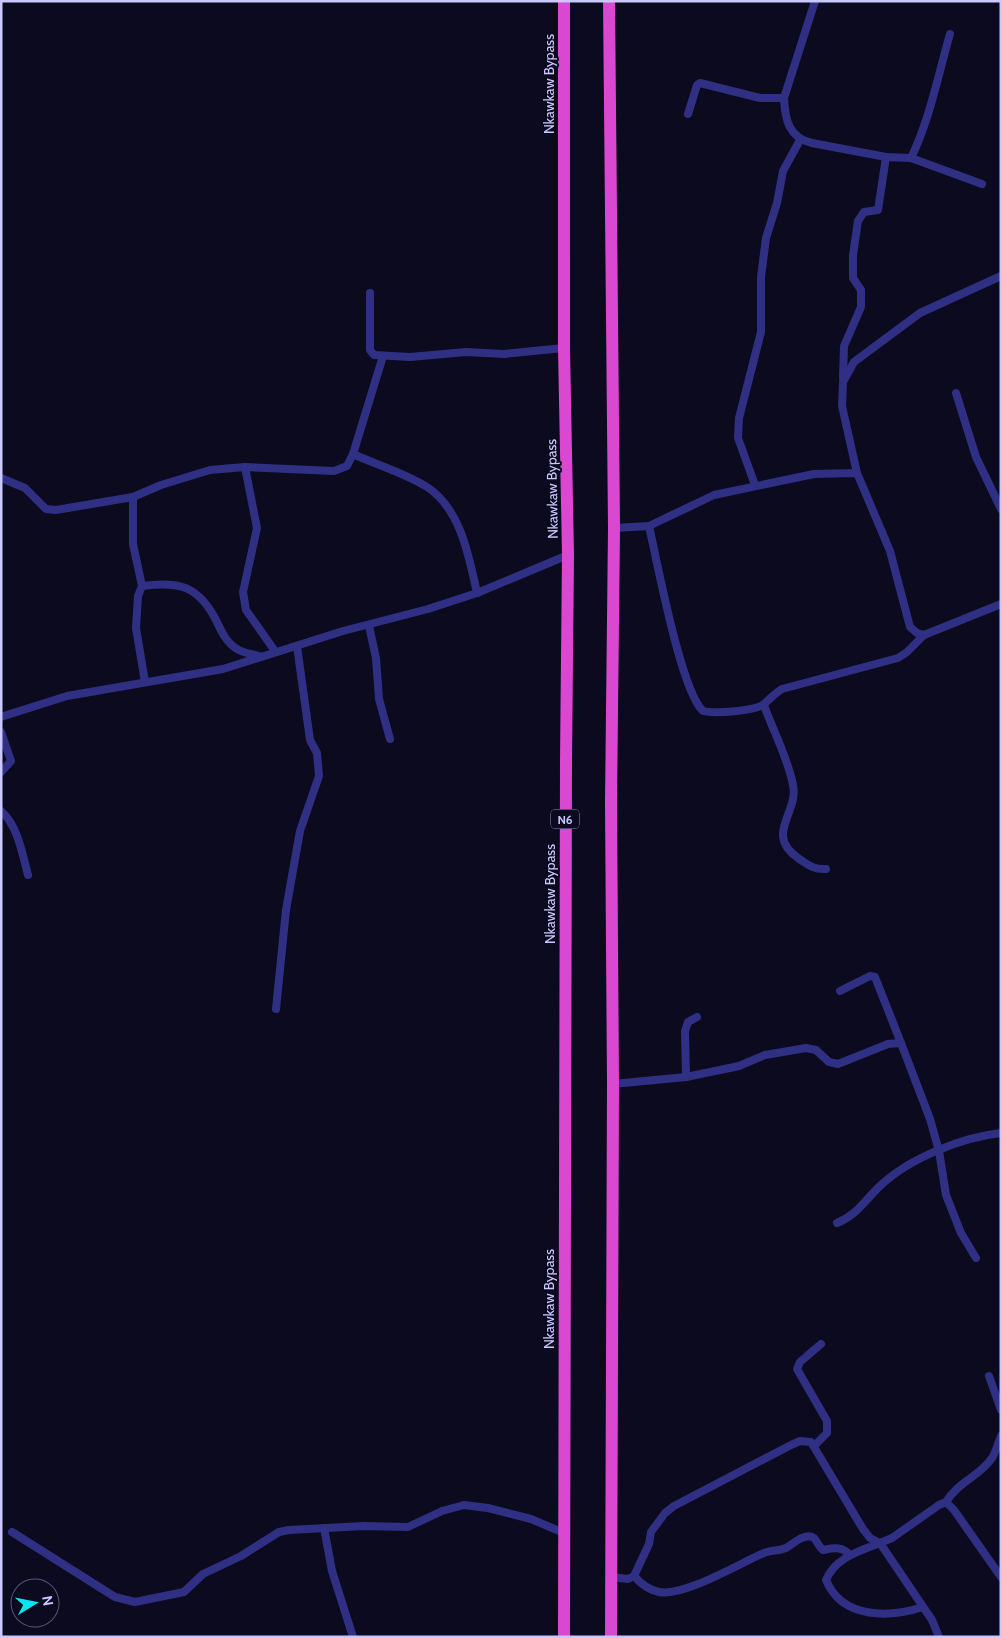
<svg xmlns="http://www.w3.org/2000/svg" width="1002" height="1638" font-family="Cabin,sans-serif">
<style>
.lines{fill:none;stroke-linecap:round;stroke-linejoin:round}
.minor{stroke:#2f3083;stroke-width:8}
.trunk{stroke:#da48d2;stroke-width:12}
.labels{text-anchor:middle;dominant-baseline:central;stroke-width:4;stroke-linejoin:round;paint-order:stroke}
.shield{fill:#0c0a1f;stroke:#928ebc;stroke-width:1}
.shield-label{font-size:12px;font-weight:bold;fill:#cbc7ff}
.street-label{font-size:14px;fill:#cbc7ff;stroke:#0c0a1f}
</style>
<rect width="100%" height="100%" fill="#0c0a1f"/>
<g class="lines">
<!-- minor -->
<g class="minor">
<path d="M815,1L784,98C785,120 789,138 812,143L886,157L911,158L982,184"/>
<polyline points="688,114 697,85 700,83 760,98 784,98"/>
<path d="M911,158C930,119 938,75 950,34"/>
<polyline points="370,293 370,350 374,355 410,357 466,352 504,354 564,348"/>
<polyline points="843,378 844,346 861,307 861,290 853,278 853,255 858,221 864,212 878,210 886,157"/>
<polyline points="956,393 976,457 1001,509"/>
<path d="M353,454C377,465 405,473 427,487C461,509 469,557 477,593"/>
<polyline points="245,467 257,528 243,592 246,610 275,651"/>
<polyline points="857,473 842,406 843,382 854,362 920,313 1001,276"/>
<polyline points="1,478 25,488 46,509 56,510 133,497 161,485 210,470 245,467 334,471 347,466 353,454 383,356"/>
<polyline points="755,485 738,438 739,418 761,332 761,277 766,238 777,203 783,171 800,140"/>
<polyline points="133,497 133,544 142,586 138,596 136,628 145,682"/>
<path d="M649,526C657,561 681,691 703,711C714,714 756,711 764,704C771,698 775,693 782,689L898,658L907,652L924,635"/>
<polyline points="614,528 649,526 714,495 814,474 857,473 890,551 910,627 917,633 924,635 1001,604"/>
<path d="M142,586C180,581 199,586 217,622C222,633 227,643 237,649C243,653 252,654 259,656"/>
<polyline points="369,626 376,658 379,699 390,739"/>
<path d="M764,705C773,731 788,758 793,785C799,813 764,834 798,858C808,865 814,870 826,869"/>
<polyline points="1,717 67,696 223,669 343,631 428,609 477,593 568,555"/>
<polyline points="1,732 11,761 1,772"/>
<path d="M1,811C18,826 22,853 28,875"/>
<polyline points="840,991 870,976 875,977 901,1043"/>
<polyline points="276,1009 286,910 300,831 319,776 317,753 310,740 297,646"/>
<polyline points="686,1077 685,1031 688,1022 697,1017"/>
<polyline points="613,1084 686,1077 739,1066 765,1055 806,1048 816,1050 829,1062 838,1064 888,1044 901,1043 930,1119 939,1151 946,1195 961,1233 976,1258"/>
<path d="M837,1223C857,1215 865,1200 880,1186C908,1159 962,1137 1001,1133"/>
<polyline points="989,1376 1001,1410"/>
<polyline points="814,1446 827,1433 827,1421 797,1369 800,1362 821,1344"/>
<polyline points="946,1502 954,1510 1001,1577"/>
<polyline points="324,1528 332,1571 353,1637"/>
<polyline points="12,1532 115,1597 135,1602 184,1592 203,1574 241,1556 279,1532 289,1530 364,1526 408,1527 442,1511 464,1505 488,1508 531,1519 564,1533"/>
<path d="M634,1576C641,1584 648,1590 659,1592C684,1597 740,1563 764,1553C771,1550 779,1551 786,1548C793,1544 805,1532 814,1538C817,1541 819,1547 823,1550C834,1548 842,1546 850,1555"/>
<path d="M611,1577L628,1579L634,1576L649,1544L651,1532L665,1513L674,1506L791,1445L800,1441L811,1442L863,1529L870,1538L880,1543L892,1538L939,1505L946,1502C958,1482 980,1476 992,1458C996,1452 998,1443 1001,1436"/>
<path d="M923,1607C889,1618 842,1619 826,1580C835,1558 859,1551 880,1543L932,1620L939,1637"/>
</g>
<!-- trunk -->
<g class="trunk">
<polyline points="609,1 614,528 611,803 613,1084 611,1637"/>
<polyline points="564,1637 566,761 568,555 564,348 564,1"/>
</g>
</g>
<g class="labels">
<!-- shield labels -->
<rect class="shield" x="551" y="809.5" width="28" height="19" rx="4"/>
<g class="shield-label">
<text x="565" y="819">N6</text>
</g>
<!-- street labels -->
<g class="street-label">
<text transform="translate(549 84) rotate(-90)">Nkawkaw Bypass</text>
<text transform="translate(552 489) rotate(-91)">Nkawkaw Bypass</text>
<text transform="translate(550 894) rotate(-90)">Nkawkaw Bypass</text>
<text transform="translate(549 1299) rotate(-90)">Nkawkaw Bypass</text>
</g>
</g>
<!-- border -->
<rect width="1002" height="1638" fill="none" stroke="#cbc7ff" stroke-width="5"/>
<!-- north arrow -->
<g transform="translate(35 1603) rotate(80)"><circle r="24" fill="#0c0a1f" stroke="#585679"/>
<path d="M0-4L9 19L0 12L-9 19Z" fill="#00e6f2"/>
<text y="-8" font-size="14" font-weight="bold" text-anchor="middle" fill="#cbc7ff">N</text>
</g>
</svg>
